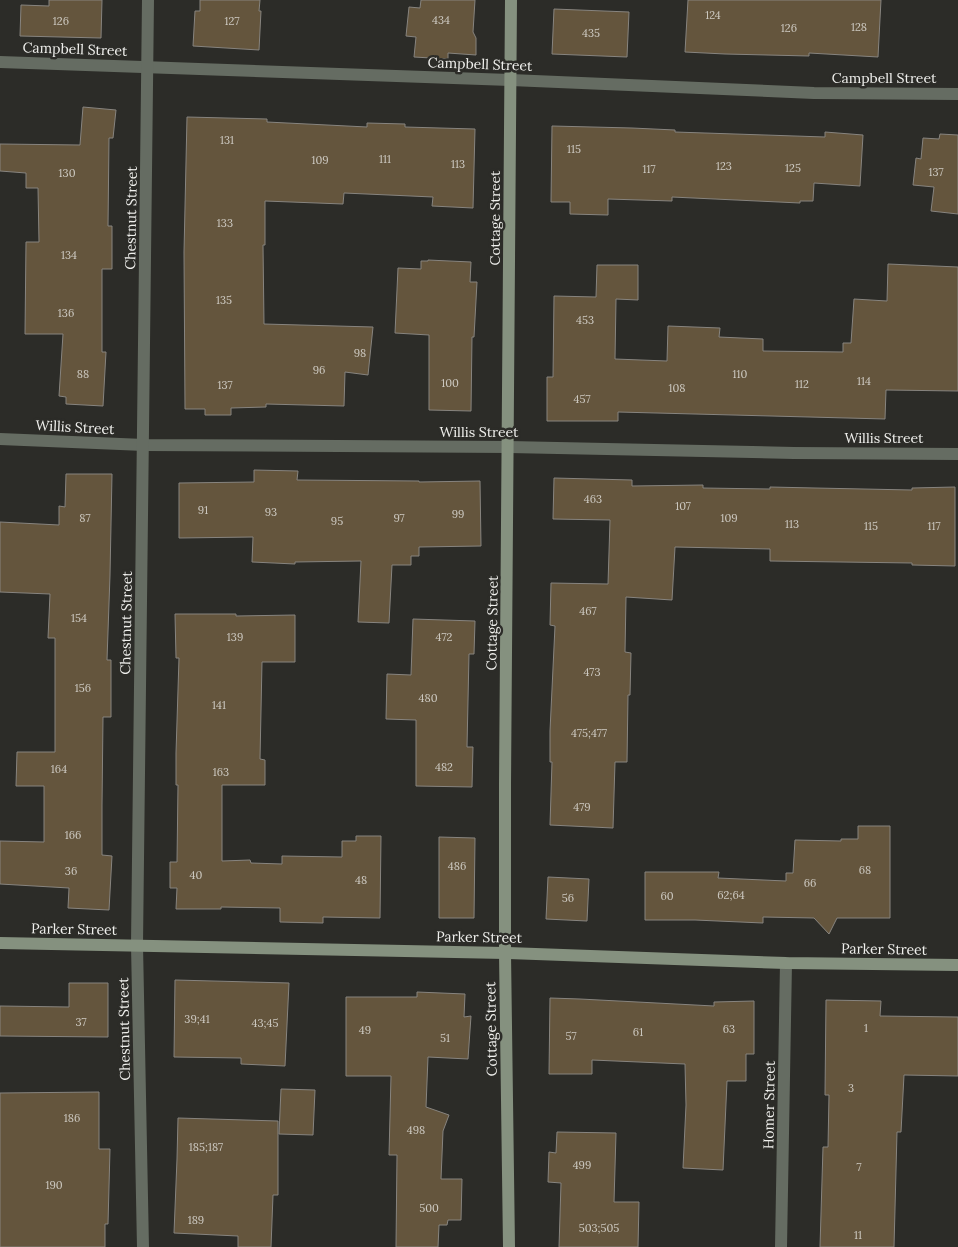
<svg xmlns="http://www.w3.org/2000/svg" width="958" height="1247" font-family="Lora,serif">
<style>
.building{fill:#64553d;stroke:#87847f}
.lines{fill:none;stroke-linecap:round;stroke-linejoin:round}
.minor{stroke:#656c62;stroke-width:12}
.secondary{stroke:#85917f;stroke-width:12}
.labels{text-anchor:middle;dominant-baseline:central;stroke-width:5;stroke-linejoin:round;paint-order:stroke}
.number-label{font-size:11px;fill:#cdc9c1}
.street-label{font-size:14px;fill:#f0f0ed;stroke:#2c2c28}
</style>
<rect width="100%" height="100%" fill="#2c2c28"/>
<!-- building -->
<g class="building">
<polygon points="49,0 102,0 101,38 20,36 21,5 49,6"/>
<polygon points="200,0 260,0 259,11 261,11 259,50 193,46 195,11 200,11"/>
<polygon points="421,0 475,0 473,32 476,38 476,55 448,53 448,59 414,57 416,37 406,36 409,7 420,8"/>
<polygon points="688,0 881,0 878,57 809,53 809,56 725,54 685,52"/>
<polygon points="554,9 629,12 627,57 552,54"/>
<polygon points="83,107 116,110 113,138 109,138 108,226 112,226 112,269 102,269 102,352 106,352 103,406 66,404 66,397 59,396 63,334 25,334 26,242 39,242 38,188 26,188 26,173 0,171 0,144 80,145"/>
<polygon points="187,117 267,119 267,122 367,127 367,123 405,124 405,127 475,129 473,208 432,206 433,197 344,193 343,204 265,201 265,245 263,245 264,324 373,327 368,375 345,372 344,406 266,404 266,407 231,408 231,415 205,415 205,409 185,409 184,252"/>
<polygon points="552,126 632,128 675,130 675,132 825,137 825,132 863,135 860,186 814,183 813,201 800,201 800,203 672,197 672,201 608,199 608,215 570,214 570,202 551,202"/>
<polygon points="940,134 958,135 958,214 931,211 934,187 913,185 916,158 921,159 923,138 939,139"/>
<polygon points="428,260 471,262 470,282 477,282 474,337 472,337 471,411 429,410 429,335 395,333 398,268 421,269 421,261 428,261"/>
<polygon points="888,264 958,267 958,391 886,390 885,419 618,412 618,421 547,421 547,377 553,377 554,296 596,297 597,265 638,265 638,300 616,299 615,359 667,361 668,326 720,328 719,337 763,339 763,351 843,352 843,343 851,343 854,299 887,301"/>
<polygon points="254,470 298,471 297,480 419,481 419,482 480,481 481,546 419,547 419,556 411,556 411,565 392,565 389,623 358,622 361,561 295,562 295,564 252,562 253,537 179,538 179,483 254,482"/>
<polygon points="66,474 112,474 110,575 107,660 111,660 111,717 103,717 102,806 102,855 112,856 109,910 68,908 69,888 0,884 0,841 44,842 44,786 16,786 17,752 55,752 55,638 48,638 50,594 0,592 0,522 59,525 59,506 65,507"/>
<polygon points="554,478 632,480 632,486 703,485 703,488 770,489 770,487 815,488 912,490 912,488 955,487 955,566 912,565 912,563 770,561 770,549 675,547 672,600 626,597 625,652 631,653 630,695 628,695 627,762 615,762 613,828 550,825 552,762 550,762 550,731 555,626 550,625 551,583 608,584 610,520 553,519"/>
<polygon points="175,614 236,614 236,616 295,615 295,662 262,662 260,759 265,760 265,785 222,785 222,861 250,860 251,863 282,864 282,856 342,857 342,841 356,841 356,836 381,836 380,918 323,917 323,923 280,922 280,908 221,907 221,909 176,909 177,888 170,888 170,862 177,862 178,785 176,785 176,753 179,658 176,658"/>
<polygon points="413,619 475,621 474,654 469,654 467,747 473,747 472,787 416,786 416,720 386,719 387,674 411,675"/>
<polygon points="858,826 890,826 890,918 837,918 829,934 814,918 763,917 763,923 695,920 645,920 645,872 719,872 718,878 786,881 786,873 793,873 795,840 841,841 841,839 858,839"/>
<polygon points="439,837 475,838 474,918 439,918"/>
<polygon points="548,877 589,879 587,921 546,919"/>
<polygon points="175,980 289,983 285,1066 241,1064 241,1058 174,1057"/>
<polygon points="69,983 108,983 108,1037 0,1036 0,1006 69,1007"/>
<polygon points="417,992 465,994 464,1017 471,1016 468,1059 428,1057 426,1107 449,1115 443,1131 441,1179 462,1179 461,1220 448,1220 447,1225 439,1225 438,1247 396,1247 397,1155 389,1155 391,1076 346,1076 346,997 417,997"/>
<polygon points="550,998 580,999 714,1006 714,1002 754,1001 754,1054 746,1054 746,1081 727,1081 723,1170 683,1168 686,1105 685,1064 592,1060 592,1074 549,1074"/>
<polygon points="826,1000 881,1001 880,1016 958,1017 958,1076 904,1075 901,1132 897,1132 894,1247 820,1247 823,1147 828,1147 829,1095 825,1095"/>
<polygon points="281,1089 315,1090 313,1135 279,1134"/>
<polygon points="99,1092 99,1149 110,1149 108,1224 105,1224 105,1247 0,1247 0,1093"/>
<polygon points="178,1118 278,1121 278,1195 273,1195 271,1247 238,1247 238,1236 174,1233 177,1159"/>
<polygon points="557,1132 616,1133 614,1202 639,1202 638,1247 559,1247 561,1183 548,1182 549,1152 556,1153"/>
</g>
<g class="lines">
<!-- minor -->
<g class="minor">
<polyline points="0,62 511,80 814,93 958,94"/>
<polyline points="0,439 144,445 509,447 794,453 958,454"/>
<polyline points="143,1247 137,945 148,0"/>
<polyline points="781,1247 786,963"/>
</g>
<!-- secondary -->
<g class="secondary">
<polyline points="0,943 505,953 786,963 958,965"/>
<polyline points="509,1247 505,953 505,784 511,0"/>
</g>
</g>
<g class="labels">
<!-- number labels -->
<g class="number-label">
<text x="713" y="15">124</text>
<text x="441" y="20">434</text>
<text x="61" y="21">126</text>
<text x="232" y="21">127</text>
<text x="859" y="27">128</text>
<text x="789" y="28">126</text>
<text x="591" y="33">435</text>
<text x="227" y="140">131</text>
<text x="574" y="149">115</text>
<text x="385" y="159">111</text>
<text x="320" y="160">109</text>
<text x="458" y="164">113</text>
<text x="724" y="166">123</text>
<text x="793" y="168">125</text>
<text x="649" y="169">117</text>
<text x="936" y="172">137</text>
<text x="67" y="173">130</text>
<text x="225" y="223">133</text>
<text x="69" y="255">134</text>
<text x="224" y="300">135</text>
<text x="66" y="313">136</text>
<text x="585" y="320">453</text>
<text x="360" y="353">98</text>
<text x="319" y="370">96</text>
<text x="83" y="374">88</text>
<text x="740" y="374">110</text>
<text x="864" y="381">114</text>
<text x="450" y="383">100</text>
<text x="802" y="384">112</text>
<text x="225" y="385">137</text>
<text x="677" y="388">108</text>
<text x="582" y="399">457</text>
<text x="593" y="499">463</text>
<text x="683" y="506">107</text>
<text x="203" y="510">91</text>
<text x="271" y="512">93</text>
<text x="458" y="514">99</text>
<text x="85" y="518">87</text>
<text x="399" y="518">97</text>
<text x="729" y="518">109</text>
<text x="337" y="521">95</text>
<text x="792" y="524">113</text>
<text x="871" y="526">115</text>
<text x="934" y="526">117</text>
<text x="588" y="611">467</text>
<text x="79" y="618">154</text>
<text x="235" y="637">139</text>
<text x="444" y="637">472</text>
<text x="592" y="672">473</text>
<text x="83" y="688">156</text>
<text x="428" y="698">480</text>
<text x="219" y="705">141</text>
<text x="589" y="733">475;477</text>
<text x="444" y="767">482</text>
<text x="59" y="769">164</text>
<text x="221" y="772">163</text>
<text x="582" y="807">479</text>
<text x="73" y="835">166</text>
<text x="457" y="866">486</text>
<text x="865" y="870">68</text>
<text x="71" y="871">36</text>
<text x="196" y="875">40</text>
<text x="361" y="880">48</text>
<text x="810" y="883">66</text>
<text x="731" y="895">62;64</text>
<text x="667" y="896">60</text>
<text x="568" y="898">56</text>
<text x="197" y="1019">39;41</text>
<text x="81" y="1022">37</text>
<text x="265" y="1023">43;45</text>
<text x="866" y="1028">1</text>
<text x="729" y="1029">63</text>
<text x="365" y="1030">49</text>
<text x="638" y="1032">61</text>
<text x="571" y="1036">57</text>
<text x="445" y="1038">51</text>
<text x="851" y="1088">3</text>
<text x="72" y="1118">186</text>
<text x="416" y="1130">498</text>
<text x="206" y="1147">185;187</text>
<text x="582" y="1165">499</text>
<text x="859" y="1167">7</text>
<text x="54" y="1185">190</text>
<text x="429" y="1208">500</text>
<text x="196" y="1220">189</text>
<text x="599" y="1228">503;505</text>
<text x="858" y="1235">11</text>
</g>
<!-- street labels -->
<g class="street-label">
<text transform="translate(75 49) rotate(2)">Campbell Street</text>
<text transform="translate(480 64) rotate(2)">Campbell Street</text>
<text x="884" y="78">Campbell Street</text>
<text transform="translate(131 218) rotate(-89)">Chestnut Street</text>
<text transform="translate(495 218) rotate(-90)">Cottage Street</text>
<text transform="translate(75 427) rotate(3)">Willis Street</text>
<text x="479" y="432">Willis Street</text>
<text x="884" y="438">Willis Street</text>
<text transform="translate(126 623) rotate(-89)">Chestnut Street</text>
<text transform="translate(492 623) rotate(-89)">Cottage Street</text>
<text transform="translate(74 929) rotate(1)">Parker Street</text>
<text transform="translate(479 937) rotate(1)">Parker Street</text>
<text transform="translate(884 949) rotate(1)">Parker Street</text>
<text transform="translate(124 1029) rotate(-91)">Chestnut Street</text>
<text transform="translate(491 1029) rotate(-91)">Cottage Street</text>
<text transform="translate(769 1105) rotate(-89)">Homer Street</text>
</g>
</g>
</svg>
